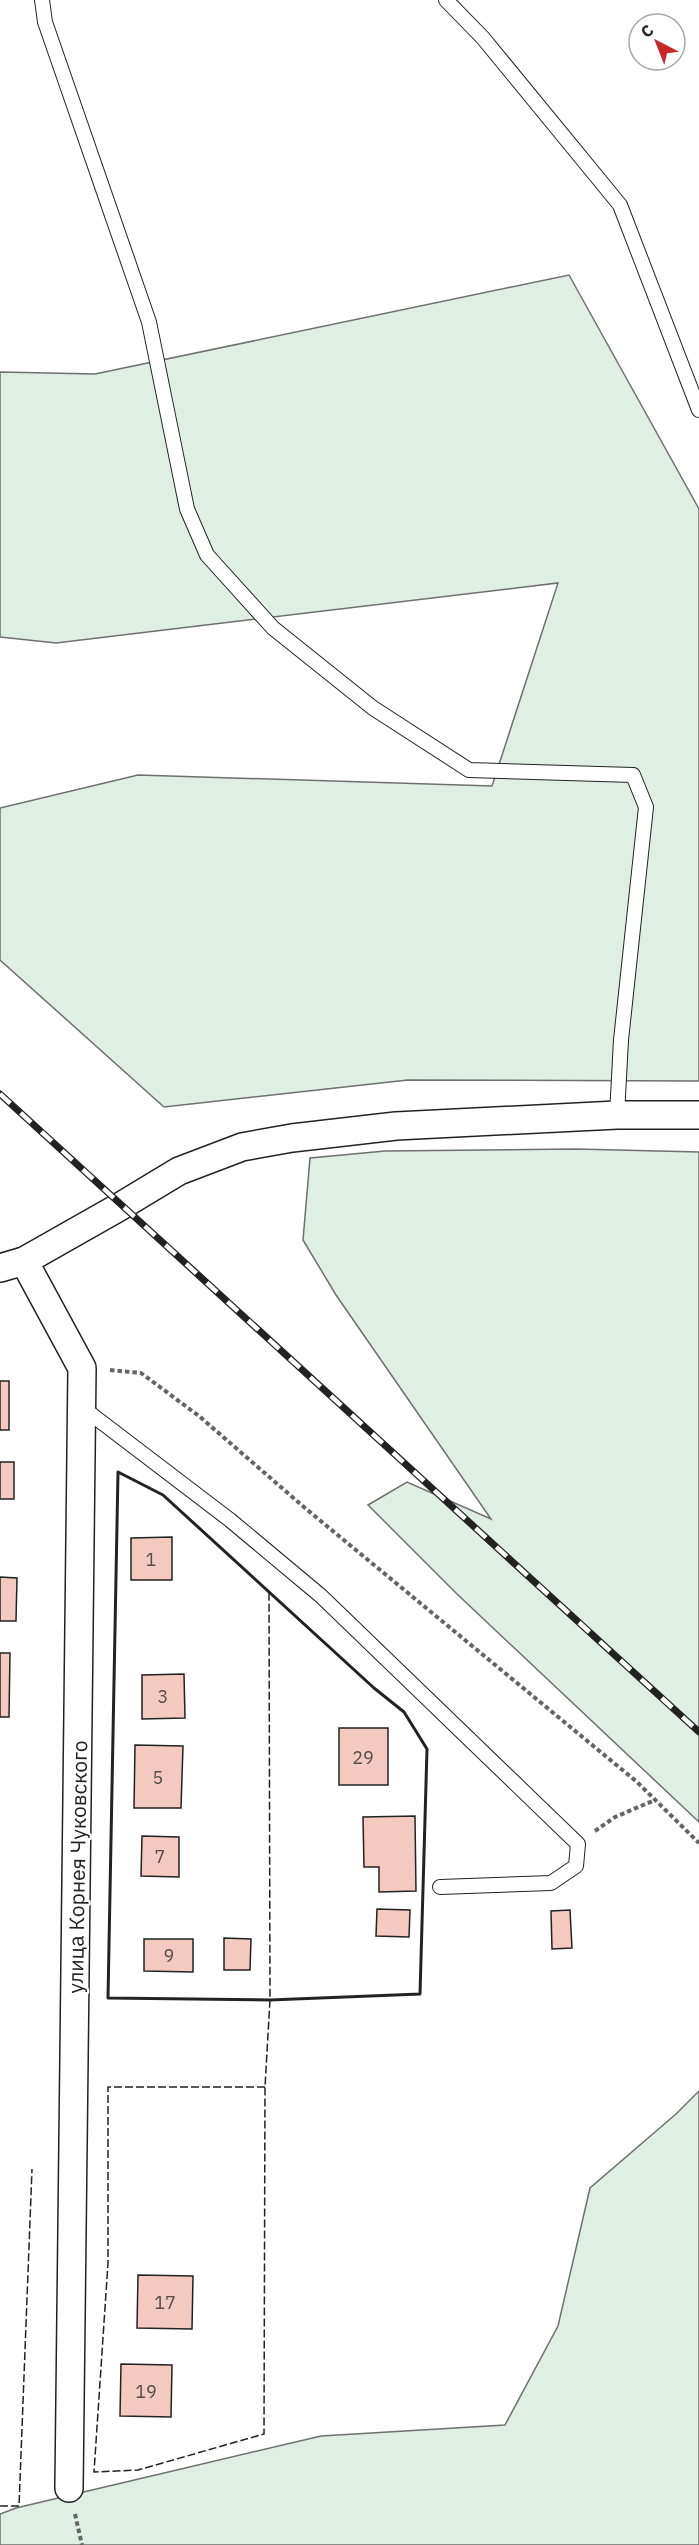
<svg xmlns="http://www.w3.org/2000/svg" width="699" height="2545" font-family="'IBM Plex Sans',sans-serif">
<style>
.green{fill:#e0efe3;stroke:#6f6f6f;stroke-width:1.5}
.building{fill:#f3c9c0;stroke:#222;stroke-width:1.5}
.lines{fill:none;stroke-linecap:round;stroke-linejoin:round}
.lane-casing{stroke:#222;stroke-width:16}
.street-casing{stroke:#222;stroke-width:30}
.path{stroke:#646464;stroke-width:4;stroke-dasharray:4.5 3;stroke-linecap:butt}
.lane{stroke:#fff;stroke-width:14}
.street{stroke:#fff;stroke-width:27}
.rail-casing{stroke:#222;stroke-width:7}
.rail{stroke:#fff;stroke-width:4.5;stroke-dasharray:14;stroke-linecap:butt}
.fence{stroke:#222;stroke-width:1.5;stroke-dasharray:8 3;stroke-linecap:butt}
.wall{stroke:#222;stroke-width:3}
.labels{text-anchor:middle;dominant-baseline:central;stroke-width:4.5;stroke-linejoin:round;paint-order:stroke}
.number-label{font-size:18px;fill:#564c4a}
.street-label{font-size:21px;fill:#222;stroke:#fff}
</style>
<rect width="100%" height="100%" fill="#fff"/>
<!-- green -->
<g class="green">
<polygon points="569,275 699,509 699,1081 408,1080 164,1107 0,960 0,808 138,775 492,786 558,583 56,643 0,637 0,372 95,374"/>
<polygon points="576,1149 699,1152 699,1822 457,1594 368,1505 407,1482 491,1519 336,1295 303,1240 310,1158 385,1151"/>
<polygon points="699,2091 699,2545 0,2545 0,2514 16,2508 321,2436 505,2425 558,2326 590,2188 676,2114"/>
</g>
<!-- building -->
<g class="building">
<rect x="0" y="1381" width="9" height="49"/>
<rect x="0" y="1462" width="14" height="37"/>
<polygon points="172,1537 172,1580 131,1580 131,1538"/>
<polygon points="0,1577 17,1578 16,1621 0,1621"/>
<polygon points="0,1653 10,1653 9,1717 0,1717"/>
<polygon points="184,1674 185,1718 142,1719 142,1675"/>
<rect x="339" y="1728" width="49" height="57"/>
<polygon points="135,1745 183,1746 181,1808 134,1808"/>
<polygon points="415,1816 416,1891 379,1892 379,1867 364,1867 363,1817"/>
<polygon points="142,1836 179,1837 179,1877 141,1876"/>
<polygon points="377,1909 410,1910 409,1937 376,1936"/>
<polygon points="570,1910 572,1948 552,1949 551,1911"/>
<polygon points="224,1938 251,1939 250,1970 224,1970"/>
<polygon points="144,1939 193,1939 193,1972 144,1971"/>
<polygon points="138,2275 193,2276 192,2329 137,2328"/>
<polygon points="121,2364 172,2365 171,2417 120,2416"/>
</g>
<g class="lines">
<defs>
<g id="lane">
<polyline points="42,0 45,22 149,322 187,509 207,555 273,628 373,708 469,770 633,775 646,807 621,1040 617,1115"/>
<polyline points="446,0 483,38 620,205 699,410"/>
<polyline points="83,1408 230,1520 321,1596 578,1844 576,1866 551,1883 440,1887"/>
</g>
<g id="street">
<polyline points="24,1261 82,1368 69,2488"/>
<polyline points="0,1268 24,1261 121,1206 179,1171 242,1147 292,1138 396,1126 617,1115 699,1115"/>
</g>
</defs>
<!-- lane casing -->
<use href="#lane" class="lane-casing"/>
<!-- street casing -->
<use href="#street" class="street-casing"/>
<!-- path -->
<g class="path">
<polyline points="110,1370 141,1373 199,1416 305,1508 637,1782 699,1843"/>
<polyline points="595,1831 615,1817 655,1800"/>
<polyline points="75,2514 82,2545"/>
</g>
<!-- lane -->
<use href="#lane" class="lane"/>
<!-- street -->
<use href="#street" class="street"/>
<defs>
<polyline id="rail" points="0,1094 699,1732"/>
</defs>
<!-- rail casing -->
<use href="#rail" class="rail-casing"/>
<!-- rail -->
<use href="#rail" class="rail"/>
<!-- fence -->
<g class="fence">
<polyline points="265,2087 108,2087 108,2263 94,2472 138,2470 264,2434 265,2087 270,2000 269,1591"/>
<polyline points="0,2506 19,2506 32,2169"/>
</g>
<!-- wall -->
<polygon class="wall" points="118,1472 163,1495 374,1688 404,1712 427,1749 420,1994 270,2000 108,1998"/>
</g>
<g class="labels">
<!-- number labels -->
<g class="number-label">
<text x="151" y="1559">1</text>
<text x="163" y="1696">3</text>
<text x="363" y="1757">29</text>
<text x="158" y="1777">5</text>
<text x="160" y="1856">7</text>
<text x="169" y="1955">9</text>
<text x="165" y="2302">17</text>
<text x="146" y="2391">19</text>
</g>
<!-- street labels -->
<g class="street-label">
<text transform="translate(77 1867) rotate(-89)">улица Корнея Чуковского</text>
</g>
</g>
<!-- north arrow -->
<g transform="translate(657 42) rotate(318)"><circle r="28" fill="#ffffff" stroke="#a7a7a7" stroke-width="1.5"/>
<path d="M0-4.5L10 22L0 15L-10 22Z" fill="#c62828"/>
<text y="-9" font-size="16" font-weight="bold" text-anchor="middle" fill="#222222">С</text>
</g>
</svg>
